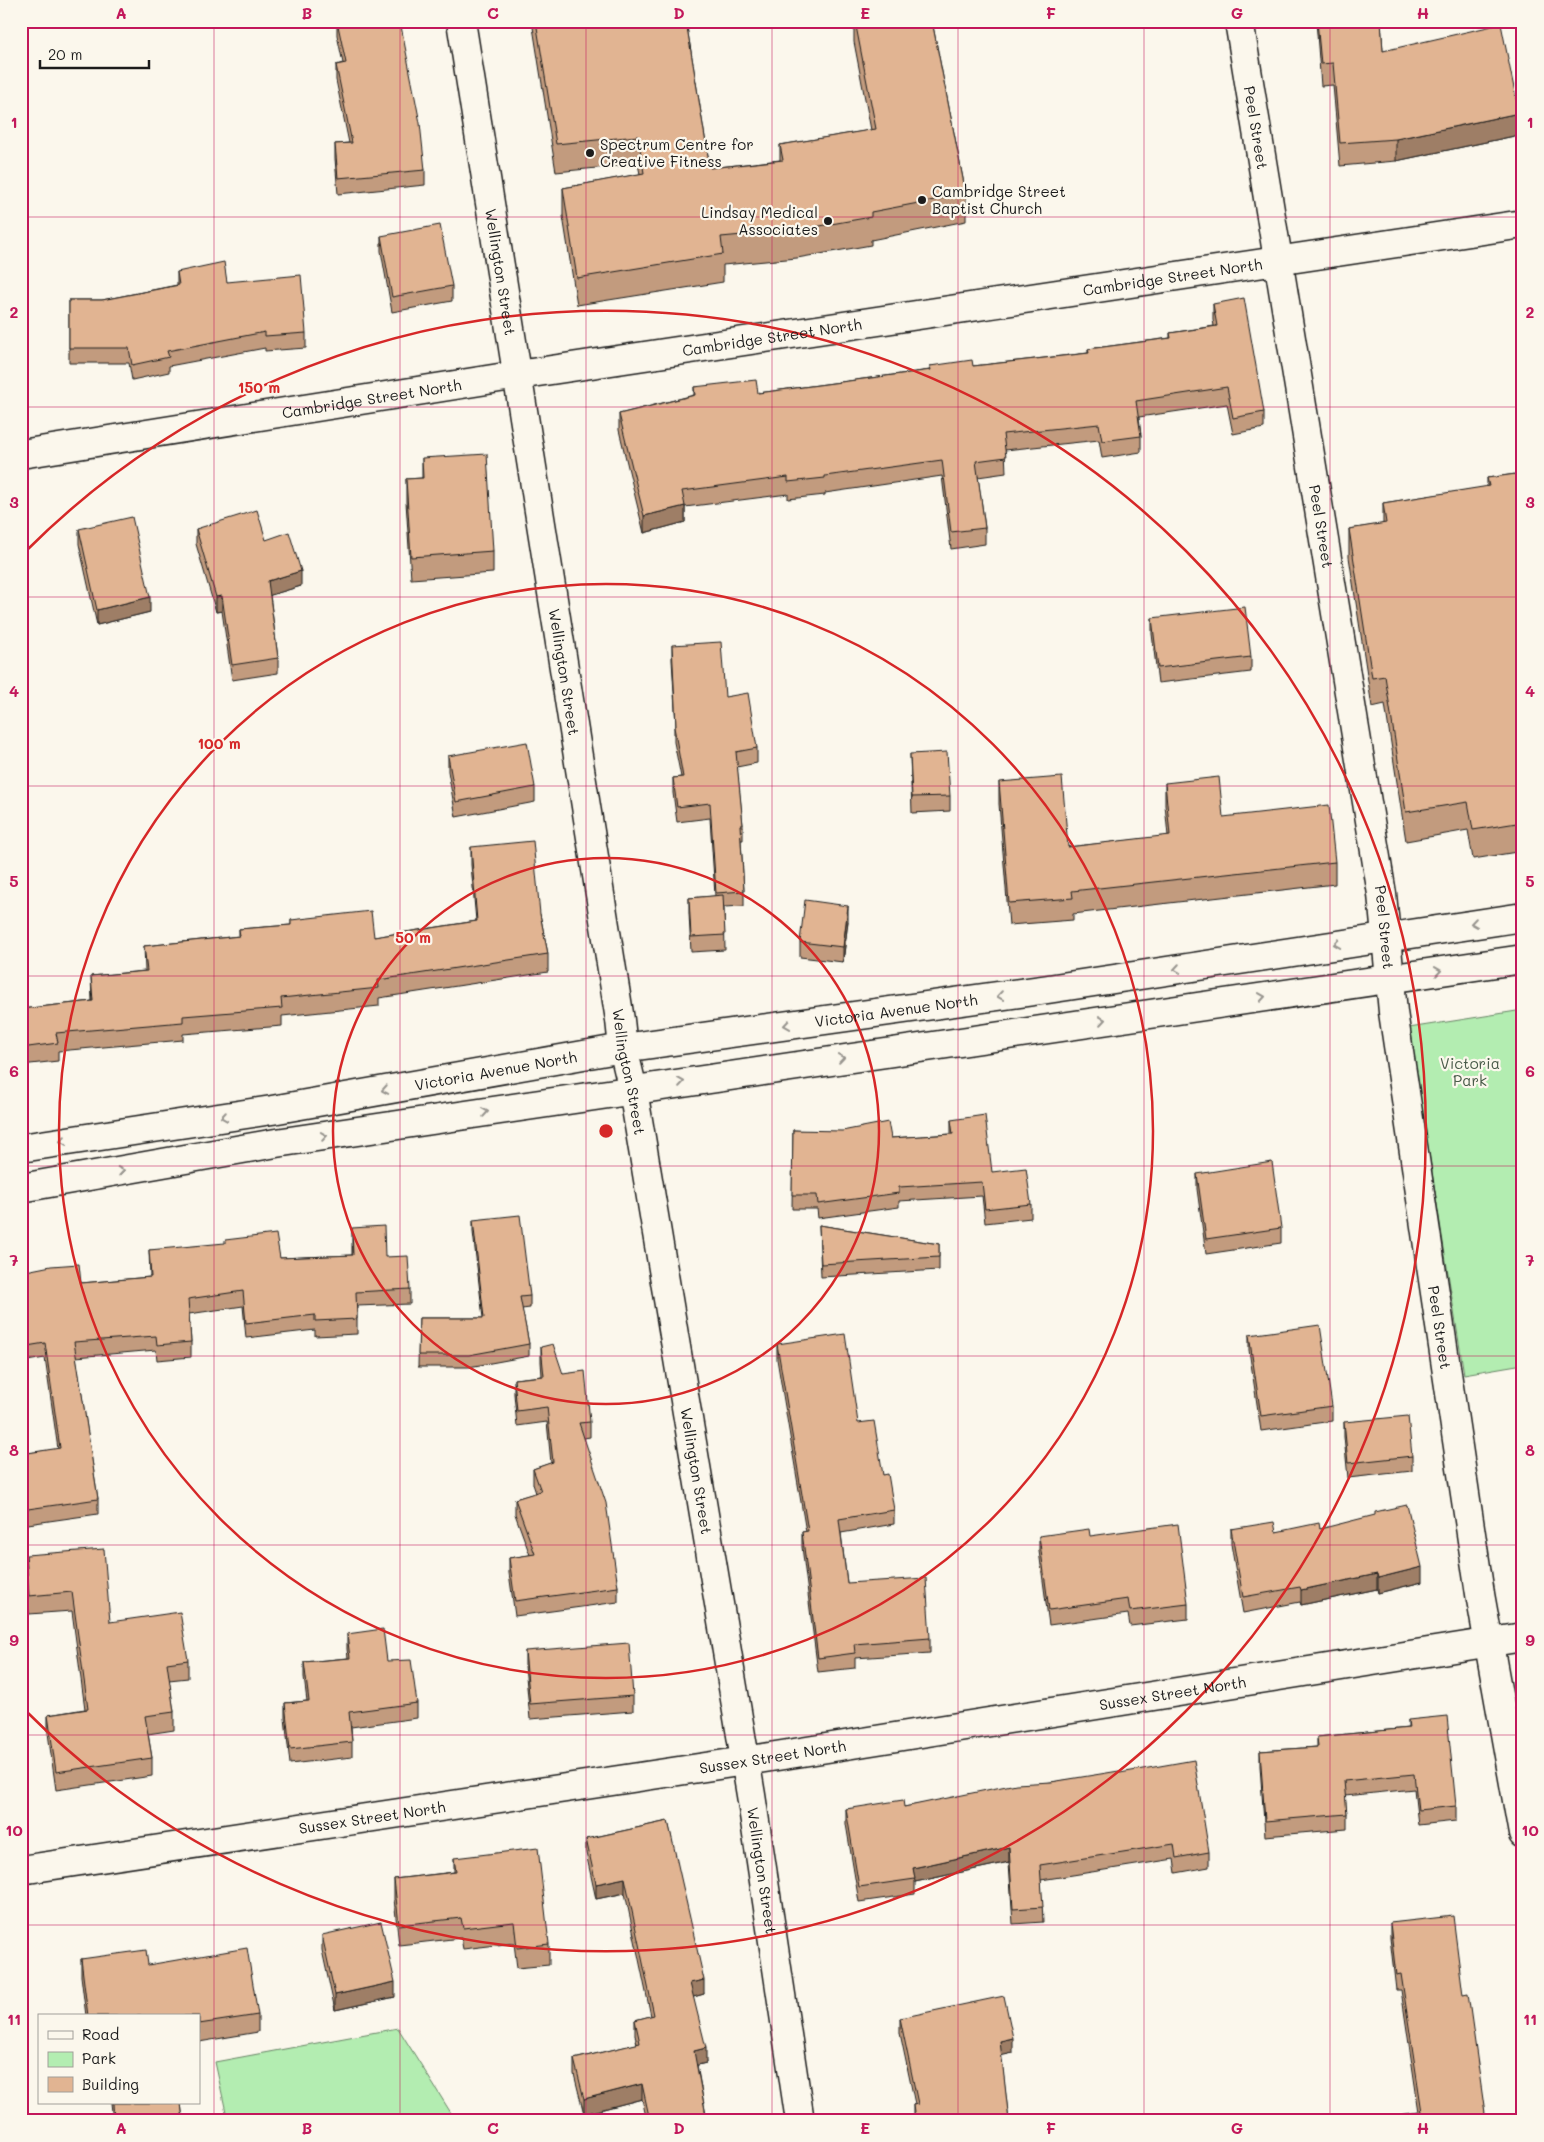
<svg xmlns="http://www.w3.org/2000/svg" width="1544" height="2142" font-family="Mali,sans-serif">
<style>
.green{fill:#b3edb1;stroke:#688466}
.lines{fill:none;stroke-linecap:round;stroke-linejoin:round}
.minor-casing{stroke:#1c1c1c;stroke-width:31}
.minor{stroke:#fbf7ec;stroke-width:28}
.wall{fill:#c29b7e;stroke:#1c1c1c}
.shaded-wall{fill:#9e7e66;stroke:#1c1c1c}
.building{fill:#e1b492;stroke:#1c1c1c}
.oneway{stroke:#97948e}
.grid{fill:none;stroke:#c2185b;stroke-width:1;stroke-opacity:0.55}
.ring{fill:none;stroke:#d62828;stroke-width:2.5}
.poi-dot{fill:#1c1c1c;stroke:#fbf7ec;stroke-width:2}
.labels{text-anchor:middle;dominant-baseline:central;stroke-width:4.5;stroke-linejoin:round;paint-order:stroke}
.street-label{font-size:15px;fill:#1c1c1c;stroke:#fbf7ec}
.poi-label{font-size:15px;fill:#1c1c1c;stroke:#fbf7ec;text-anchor:start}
.park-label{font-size:15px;fill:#495b49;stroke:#fbf7ec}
.centre{fill:#d62828;stroke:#fbf7ec;stroke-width:2.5}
.ring-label{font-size:15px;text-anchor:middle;font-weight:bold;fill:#d62828;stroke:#fbf7ec;stroke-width:4.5;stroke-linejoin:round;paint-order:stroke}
.neatline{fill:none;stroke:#c2185b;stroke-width:2}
.grid-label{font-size:16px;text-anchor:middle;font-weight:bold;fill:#c2185b}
</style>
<rect width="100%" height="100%" fill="#fbf7ec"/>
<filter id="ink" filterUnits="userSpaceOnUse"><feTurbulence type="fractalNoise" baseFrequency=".02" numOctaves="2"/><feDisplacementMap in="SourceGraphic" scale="10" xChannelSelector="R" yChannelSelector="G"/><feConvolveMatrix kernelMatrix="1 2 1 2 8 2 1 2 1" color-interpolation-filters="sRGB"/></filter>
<g filter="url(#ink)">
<!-- green -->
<g class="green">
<polygon points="1523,1010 1523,1364 1464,1374 1409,1028"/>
<polygon points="398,2028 456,2121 228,2121 215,2062"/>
</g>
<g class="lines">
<defs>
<g id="minor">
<path id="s1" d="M461,21L620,1020L623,1048L633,1090L751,1795L800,2121"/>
<path id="s2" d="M1239,21L1382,894L1393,1012L1480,1594L1523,1834"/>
<path id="s3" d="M21,454L518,375L1523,224"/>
<path id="s4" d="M21,1148L272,1110L623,1048L1048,989L1523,917"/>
<polyline points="21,1188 276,1143 1523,959"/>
<path id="s5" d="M21,1870L745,1761L1523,1637"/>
</g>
</defs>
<!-- minor casing -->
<use href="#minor" class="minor-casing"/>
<!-- minor -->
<use href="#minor" class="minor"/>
</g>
<!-- wall -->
<g class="wall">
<polygon points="337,21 425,170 425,185 338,194 335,159 335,144 349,143 336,80 336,65 343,63 337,35"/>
<polygon points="532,21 686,21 710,168 780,160 780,145 871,130 854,42 854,21 932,21 966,194 966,221 871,240 871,245 797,258 723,265 723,282 577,305 563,216 563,188 640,174 638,164 556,172"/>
<polygon points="1316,21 1381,21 1383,51 1519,135 1396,161 1340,166 1333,85 1321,86"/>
<polygon points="381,236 452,286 452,301 392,312 381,251"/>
<polygon points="177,272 227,282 306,333 306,348 265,351 265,348 169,366 169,372 132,380 129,363 69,363 69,300 102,300 177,285"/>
<polygon points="21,275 24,290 24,305 21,306"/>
<polygon points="1213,304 1264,412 1264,428 1233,434 1227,404 1139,417 1141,436 1141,452 1102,458 1099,440 1005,450 1006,473 978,477 985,528 985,544 951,549 942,476 825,493 825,495 788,499 788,494 685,507 685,522 644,533 619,430 619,414 694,395 694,387 758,393 930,370 930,366 973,366 1088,353 1088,349 1170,338 1170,333 1214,326 1213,320"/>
<polygon points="422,458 493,551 493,573 411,579 406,502 406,479 422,478"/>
<polygon points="1523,473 1523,851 1473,859 1468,830 1406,841 1385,704 1372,707 1349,557 1349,529 1383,524 1383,503 1487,487 1487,478"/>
<polygon points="79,529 150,612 97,625 79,544"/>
<polygon points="196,529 266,540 301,586 270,595 278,658 278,673 232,680 222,611 216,612 196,544"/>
<polygon points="21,542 24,542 25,616 21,616"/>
<polygon points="1152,618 1251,657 1251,672 1158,683 1152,634"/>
<polygon points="672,645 725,697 757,748 757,763 737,767 743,825 743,840 741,840 744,891 744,906 724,907 725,950 691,952 689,913 689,898 715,896 710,818 677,822 673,793 673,778 681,777 674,742 674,727 676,726 672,660"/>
<polygon points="910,754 950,796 950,811 912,813"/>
<polygon points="448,756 535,787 535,802 456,817 448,771"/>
<polygon points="999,782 1068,847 1168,836 1165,805 1165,783 1223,817 1335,862 1335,884 1073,914 1073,920 1009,925 999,804"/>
<polygon points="471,847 540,914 548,954 548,972 379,998 379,1006 282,1016 282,1026 183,1034 183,1040 58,1051 58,1061 21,1065 21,1009 92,1001 91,976 145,971 144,946 239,936 239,929 291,925 291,920 374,937 476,921 471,865"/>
<polygon points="848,921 843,962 800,957 800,942"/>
<polygon points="951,1120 992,1172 1031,1204 1031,1218 985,1223 982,1196 899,1201 899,1207 818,1218 817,1209 792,1209 793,1130 891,1138 951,1134"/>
<polygon points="1197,1174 1281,1228 1281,1243 1206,1254 1197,1189"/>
<polygon points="473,1220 530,1296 530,1308 522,1309 529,1344 529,1356 469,1367 418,1367 419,1318 483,1318 473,1232"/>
<polygon points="819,1225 939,1244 939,1270 821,1277"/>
<polygon points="352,1228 385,1257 410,1289 410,1304 357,1306 357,1334 315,1336 315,1330 246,1338 243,1306 189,1314 191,1342 191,1357 157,1360 156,1350 76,1357 98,1499 98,1514 21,1525 21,1454 58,1449 45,1358 21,1362 21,1272 81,1283 150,1277 149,1250 280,1258 352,1255"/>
<polygon points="1249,1335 1332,1406 1332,1421 1261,1431 1249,1350"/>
<polygon points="777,1344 858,1423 883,1475 894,1510 894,1524 841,1533 847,1583 930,1638 930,1653 855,1658 855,1668 818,1672 802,1547 802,1532 806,1532 777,1359"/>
<polygon points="541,1347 563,1374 590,1422 590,1437 584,1438 618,1587 618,1602 515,1616 509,1573 509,1558 530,1555 515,1514 515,1499 536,1493 533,1484 533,1469 551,1463 547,1422 517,1426 514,1394 514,1379 542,1376 541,1362"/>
<polygon points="1344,1422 1412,1456 1412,1471 1348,1478 1344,1437"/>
<polygon points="1231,1529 1276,1532 1320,1529 1422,1582 1378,1593 1377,1589 1301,1605 1300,1602 1243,1613 1231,1544"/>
<polygon points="1039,1536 1188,1604 1188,1619 1130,1626 1128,1614 1049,1625 1039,1551"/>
<polygon points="26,1555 110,1622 188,1660 188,1678 169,1680 174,1712 174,1730 148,1734 152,1758 152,1776 56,1790 48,1733 48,1715 85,1709 72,1611 29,1614 26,1573"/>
<polygon points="347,1634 387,1661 417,1703 417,1718 351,1727 352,1742 352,1757 290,1764 285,1718 285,1703 307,1701 304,1677 304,1662 348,1658 347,1649"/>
<polygon points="525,1651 633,1696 633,1711 530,1719 525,1666"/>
<polygon points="1408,1720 1456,1806 1456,1821 1418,1825 1414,1789 1345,1796 1347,1814 1347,1829 1265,1836 1260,1766 1260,1751 1317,1747 1317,1737 1408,1728"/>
<polygon points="1120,1773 1209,1852 1209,1867 1176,1873 1174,1859 1041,1880 1043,1922 1013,1924 1009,1862 915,1882 915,1894 859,1902 846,1824 846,1809 904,1807 1051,1782"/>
<polygon points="668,1821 704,1994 693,1997 706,2063 697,2065 707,2121 647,2121 642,2099 584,2114 574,2074 574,2059 637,2044 635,2035 635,2020 651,2016 625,1893 596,1899 586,1853 586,1839"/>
<polygon points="454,1858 549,1944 549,1965 517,1968 514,1943 463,1949 461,1938 399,1945 394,1899 394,1879 454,1872"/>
<polygon points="1390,1923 1463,1995 1486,2121 1384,2121 1384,2117 1419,2112 1401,1990 1396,1990 1390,1938"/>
<polygon points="322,1935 395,1997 335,2010 322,1950"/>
<polygon points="81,1959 148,1965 258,2015 258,2032 199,2042 199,2016 86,2016 81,1976"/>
<polygon points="900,2018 1013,2053 1001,2055 1009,2121 913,2121 913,2105 915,2104 900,2033"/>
<polygon points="111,2103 181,2103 183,2121 113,2121"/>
</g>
<!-- shaded-wall -->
<g class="shaded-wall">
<polygon points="1519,113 1519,135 1396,161 1396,139"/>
<polygon points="685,506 685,522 644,533 644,516"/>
<polygon points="301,571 301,586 268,596 268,581"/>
<polygon points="222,596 222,611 216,612 216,597"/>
<polygon points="150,597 150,612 97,625 97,610"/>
<polygon points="848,906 848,921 843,962 843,947"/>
<polygon points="1422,1567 1422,1582 1378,1593 1378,1578"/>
<polygon points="1377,1574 1377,1589 1301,1605 1301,1590"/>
<polygon points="1009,1847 1009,1862 915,1882 913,1868"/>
<polygon points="625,1878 625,1893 596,1899 596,1884"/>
<polygon points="704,1980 704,1994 690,1998 690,1983"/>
<polygon points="395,1982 395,1997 335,2010 335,1995"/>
<polygon points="1013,2038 1013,2053 1000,2056 1000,2041"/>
<polygon points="706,2048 706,2063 694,2066 694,2051"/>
<polygon points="642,2084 642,2099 584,2114 584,2099"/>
</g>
<!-- building -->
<g class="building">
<polygon points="337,21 400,21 420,123 425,170 338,178 335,144 352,143 336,65 346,63"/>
<polygon points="536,21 686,21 710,168 783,160 780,145 876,129 855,21 932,21 966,194 871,212 871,217 797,230 721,237 723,254 577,278 563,188 644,173 638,136 556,144"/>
<polygon points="1317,21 1381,21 1383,51 1501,24 1519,113 1396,139 1340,143 1333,63 1321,64"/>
<polygon points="440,225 452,286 392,297 381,236"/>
<polygon points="224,262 227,282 301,275 306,333 265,336 265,332 167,351 169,357 132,365 129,348 69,348 69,300 102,300 179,285 177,272"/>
<polygon points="21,275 24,290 21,291"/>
<polygon points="1244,298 1264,412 1233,418 1227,387 1136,401 1141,436 1102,441 1099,424 1003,434 1006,457 976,461 985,528 951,532 942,460 825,476 825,478 788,482 788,477 682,491 685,506 644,516 619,414 695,395 694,387 756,380 758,393 931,370 930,366 972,360 973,366 1089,353 1088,349 1171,338 1170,333 1217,326 1213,304"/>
<polygon points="487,454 493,551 411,557 406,479 423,478 422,458"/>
<polygon points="1523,473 1523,822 1473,830 1468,802 1406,812 1385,676 1372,678 1349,529 1386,523 1383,503 1489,486 1487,478"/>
<polygon points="257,510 266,540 289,532 301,571 268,581 278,658 232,665 222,596 216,597 196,529"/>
<polygon points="132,517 150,597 97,610 79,529"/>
<polygon points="21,542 24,542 25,601 21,601"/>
<polygon points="1245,607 1251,657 1158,668 1152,618"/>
<polygon points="721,642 725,697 748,693 757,748 736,752 743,825 740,825 744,891 716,893 710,803 677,807 673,778 683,777 674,727 676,726 672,645"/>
<polygon points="527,742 535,787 456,802 448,756"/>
<polygon points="947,752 950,796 912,797 910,754"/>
<polygon points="1062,777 1068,847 1170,835 1165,783 1219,777 1223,817 1329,805 1335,862 1072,891 1073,898 1009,903 999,782"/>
<polygon points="533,841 540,914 548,954 378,980 379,988 281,998 282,1008 183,1016 183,1022 56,1033 58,1043 21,1048 21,1009 93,1001 91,976 147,971 144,946 240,936 239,929 291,925 291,920 371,911 374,937 477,921 471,847"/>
<polygon points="723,895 725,935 691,937 689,898"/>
<polygon points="805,900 848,906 843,947 800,942"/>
<polygon points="985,1115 992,1172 1026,1168 1031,1204 985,1209 982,1182 899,1187 899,1193 818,1204 817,1195 792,1195 793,1130 842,1131 888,1122 891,1138 953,1134 951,1120"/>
<polygon points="1272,1162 1281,1228 1206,1239 1197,1174"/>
<polygon points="520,1215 530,1296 520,1297 529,1344 469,1355 418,1355 419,1318 484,1318 473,1220"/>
<polygon points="819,1225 939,1244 939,1257 821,1264"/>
<polygon points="384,1226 385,1257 408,1256 410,1289 356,1292 357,1319 315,1321 315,1315 246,1323 243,1291 188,1299 191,1342 157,1345 156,1336 74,1342 98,1499 21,1510 21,1454 60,1448 45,1343 21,1347 21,1272 51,1266 79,1264 81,1283 151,1277 149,1250 225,1243 225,1240 276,1234 280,1258 353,1255 352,1228"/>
<polygon points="1320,1325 1332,1406 1261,1416 1249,1335"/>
<polygon points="845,1334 858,1423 874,1421 883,1475 888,1474 894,1510 839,1519 847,1583 926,1578 930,1638 854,1644 855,1653 818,1658 802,1532 808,1531 777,1344"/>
<polygon points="553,1344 563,1374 585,1371 590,1422 579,1423 606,1503 618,1587 515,1601 509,1558 535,1554 515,1499 541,1491 533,1469 553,1462 547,1407 517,1411 514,1379 544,1376 541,1347"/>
<polygon points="1408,1416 1412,1456 1348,1463 1344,1422"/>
<polygon points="1407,1505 1422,1567 1378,1578 1377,1574 1301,1590 1300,1587 1243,1597 1231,1529 1274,1522 1276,1532 1319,1523 1320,1529 1375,1515 1375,1512"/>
<polygon points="1178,1524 1188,1604 1130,1611 1128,1599 1049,1610 1039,1536 1089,1529 1090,1536"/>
<polygon points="104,1549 110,1622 180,1612 188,1660 167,1663 174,1712 145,1716 152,1758 56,1772 48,1715 88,1709 72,1592 29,1596 26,1555"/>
<polygon points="383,1629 387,1661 411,1660 417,1703 349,1712 352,1742 290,1749 285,1703 309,1701 304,1662 350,1658 347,1634"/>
<polygon points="629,1643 633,1696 530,1704 525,1651"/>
<polygon points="1447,1716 1456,1806 1418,1810 1414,1774 1344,1781 1347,1814 1265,1821 1260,1751 1318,1747 1317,1737 1409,1728 1408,1720"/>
<polygon points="1194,1760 1209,1852 1176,1858 1174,1844 1040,1865 1043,1907 1013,1909 1009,1847 913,1868 915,1879 859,1887 846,1809 903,1800 904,1807 1016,1784 1051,1782 1119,1771 1120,1773"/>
<polygon points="668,1821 704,1980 690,1983 706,2048 694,2051 707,2121 650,2121 642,2084 584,2099 574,2059 640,2043 635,2020 654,2015 625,1878 596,1884 586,1839"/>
<polygon points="538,1848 549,1944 517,1948 514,1922 463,1928 461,1918 399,1925 394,1879 456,1872 454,1858"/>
<polygon points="1453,1916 1463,1995 1468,1994 1486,2121 1385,2121 1384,2117 1422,2112 1401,1974 1396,1975 1390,1923"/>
<polygon points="381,1922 395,1982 335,1995 322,1935"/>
<polygon points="247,1948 258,2015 199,2024 199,2016 88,2016 81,1959 146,1950 148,1965"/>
<polygon points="1004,1996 1013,2038 1000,2041 1009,2121 915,2121 913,2105 918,2104 900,2018"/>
<polygon points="113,2103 181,2103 183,2121 114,2121"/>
</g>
<!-- one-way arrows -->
<defs><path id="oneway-chevron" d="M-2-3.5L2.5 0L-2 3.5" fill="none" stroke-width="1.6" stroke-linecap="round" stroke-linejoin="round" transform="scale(1.25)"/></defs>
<g class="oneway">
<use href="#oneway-chevron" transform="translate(1474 923) rotate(172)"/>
<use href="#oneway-chevron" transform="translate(1337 944) rotate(171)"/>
<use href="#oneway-chevron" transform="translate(1177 969) rotate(171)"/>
<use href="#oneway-chevron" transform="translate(1438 971) rotate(-8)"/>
<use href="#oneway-chevron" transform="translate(1000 996) rotate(172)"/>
<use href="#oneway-chevron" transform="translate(1262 997) rotate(-8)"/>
<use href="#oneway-chevron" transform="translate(1102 1020) rotate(-8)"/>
<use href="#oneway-chevron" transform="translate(787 1025) rotate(172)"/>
<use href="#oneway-chevron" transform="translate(841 1058) rotate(-8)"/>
<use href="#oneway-chevron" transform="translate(681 1082) rotate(-8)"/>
<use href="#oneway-chevron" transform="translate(385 1090) rotate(170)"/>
<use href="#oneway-chevron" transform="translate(485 1112) rotate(-9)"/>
<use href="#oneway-chevron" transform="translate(224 1117) rotate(171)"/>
<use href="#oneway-chevron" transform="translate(324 1136) rotate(-9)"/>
<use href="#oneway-chevron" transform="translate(63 1141) rotate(171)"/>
<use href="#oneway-chevron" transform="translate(121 1171) rotate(-10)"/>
</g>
</g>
<!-- grid -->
<path class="grid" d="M214,21V2121M400,21V2121M586,21V2121M772,21V2121M958,21V2121M1144,21V2121M1330,21V2121M21,217H1523M21,407H1523M21,597H1523M21,786H1523M21,976H1523M21,1166H1523M21,1356H1523M21,1545H1523M21,1735H1523M21,1925H1523"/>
<!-- distance rings -->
<g class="ring">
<circle cx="606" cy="1131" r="273"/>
<circle cx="606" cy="1131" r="547"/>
<path d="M26 551A820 820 0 1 1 26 1711"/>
</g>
<!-- markers -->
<g class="poi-dot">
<circle cx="590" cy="153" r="5"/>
<circle cx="922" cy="200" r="5"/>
<circle cx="828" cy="221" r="5"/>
</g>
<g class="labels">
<!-- street labels -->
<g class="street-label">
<text stroke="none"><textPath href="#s2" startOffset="108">Peel Street</textPath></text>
<text stroke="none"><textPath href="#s1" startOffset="254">Wellington Street</textPath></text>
<text stroke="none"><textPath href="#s3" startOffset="1165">Cambridge Street North</textPath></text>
<text stroke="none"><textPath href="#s3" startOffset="760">Cambridge Street North</textPath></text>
<text stroke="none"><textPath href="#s3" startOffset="355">Cambridge Street North</textPath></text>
<text stroke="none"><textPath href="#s2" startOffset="512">Peel Street</textPath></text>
<text stroke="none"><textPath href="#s1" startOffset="659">Wellington Street</textPath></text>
<text stroke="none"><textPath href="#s2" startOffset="918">Peel Street</textPath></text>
<text stroke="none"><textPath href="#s4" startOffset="886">Victoria Avenue North</textPath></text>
<text stroke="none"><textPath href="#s4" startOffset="481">Victoria Avenue North</textPath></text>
<text stroke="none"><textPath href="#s1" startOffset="1064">Wellington Street</textPath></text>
<text stroke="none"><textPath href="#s2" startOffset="1322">Peel Street</textPath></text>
<text stroke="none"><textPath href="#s1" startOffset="1469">Wellington Street</textPath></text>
<text stroke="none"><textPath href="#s5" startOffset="1165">Sussex Street North</textPath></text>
<text stroke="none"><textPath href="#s5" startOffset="760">Sussex Street North</textPath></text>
<text stroke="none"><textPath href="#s5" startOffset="355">Sussex Street North</textPath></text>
<text stroke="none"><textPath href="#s1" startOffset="1874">Wellington Street</textPath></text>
</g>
<!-- poi labels -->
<g class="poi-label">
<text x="600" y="144">Spectrum Centre for<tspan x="600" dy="17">Creative Fitness</tspan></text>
<text x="932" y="191">Cambridge Street<tspan x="932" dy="17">Baptist Church</tspan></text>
<text x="818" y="212" text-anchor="end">Lindsay Medical<tspan x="818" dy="17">Associates</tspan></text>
</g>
<!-- park labels -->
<g class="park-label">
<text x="1470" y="1063">Victoria<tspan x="1470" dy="17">Park</tspan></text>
</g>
</g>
<circle cx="606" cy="1131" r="8" class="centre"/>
<g class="ring-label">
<text x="259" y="393">150 m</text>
<text x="219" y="749">100 m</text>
<text x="413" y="943">50 m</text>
</g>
<!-- margin -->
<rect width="1544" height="2142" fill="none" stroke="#fbf7ec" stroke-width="55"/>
<!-- legend -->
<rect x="38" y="2014" width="162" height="90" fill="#fbf7ec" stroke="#a29f99"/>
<rect x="48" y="2031" width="25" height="8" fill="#fbf7ec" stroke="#a29f99"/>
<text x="82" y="2040" font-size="15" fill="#1c1c1c">Road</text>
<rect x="48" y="2052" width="25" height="15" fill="#b3edb1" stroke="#a29f99"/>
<text x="82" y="2064" font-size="15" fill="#1c1c1c">Park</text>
<rect x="48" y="2077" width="25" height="15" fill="#e1b492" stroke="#a29f99"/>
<text x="82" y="2090" font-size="15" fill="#1c1c1c">Building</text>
<!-- scale -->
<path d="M40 60v8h109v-8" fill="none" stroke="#1c1c1c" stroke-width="2.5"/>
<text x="48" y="60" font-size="15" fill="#1c1c1c" stroke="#fbf7ec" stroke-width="4" paint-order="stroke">20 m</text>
<rect x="28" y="28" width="1488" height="2086" class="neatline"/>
<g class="grid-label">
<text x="121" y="19">A</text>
<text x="307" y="19">B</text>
<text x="493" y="19">C</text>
<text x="679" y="19">D</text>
<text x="865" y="19">E</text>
<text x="1051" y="19">F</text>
<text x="1237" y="19">G</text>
<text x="1423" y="19">H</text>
<text x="14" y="128">1</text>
<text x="1530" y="128">1</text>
<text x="14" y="318">2</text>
<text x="1530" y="318">2</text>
<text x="14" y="508">3</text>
<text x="1530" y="508">3</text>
<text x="14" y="697">4</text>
<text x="1530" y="697">4</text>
<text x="14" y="887">5</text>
<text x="1530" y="887">5</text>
<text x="14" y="1077">6</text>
<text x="1530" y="1077">6</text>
<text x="14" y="1266">7</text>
<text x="1530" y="1266">7</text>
<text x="14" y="1456">8</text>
<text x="1530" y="1456">8</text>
<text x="14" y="1646">9</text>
<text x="1530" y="1646">9</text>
<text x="14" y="1836">10</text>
<text x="1530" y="1836">10</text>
<text x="14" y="2025">11</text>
<text x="1530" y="2025">11</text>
<text x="121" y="2134">A</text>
<text x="307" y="2134">B</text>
<text x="493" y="2134">C</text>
<text x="679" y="2134">D</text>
<text x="865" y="2134">E</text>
<text x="1051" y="2134">F</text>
<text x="1237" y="2134">G</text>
<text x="1423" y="2134">H</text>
</g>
</svg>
